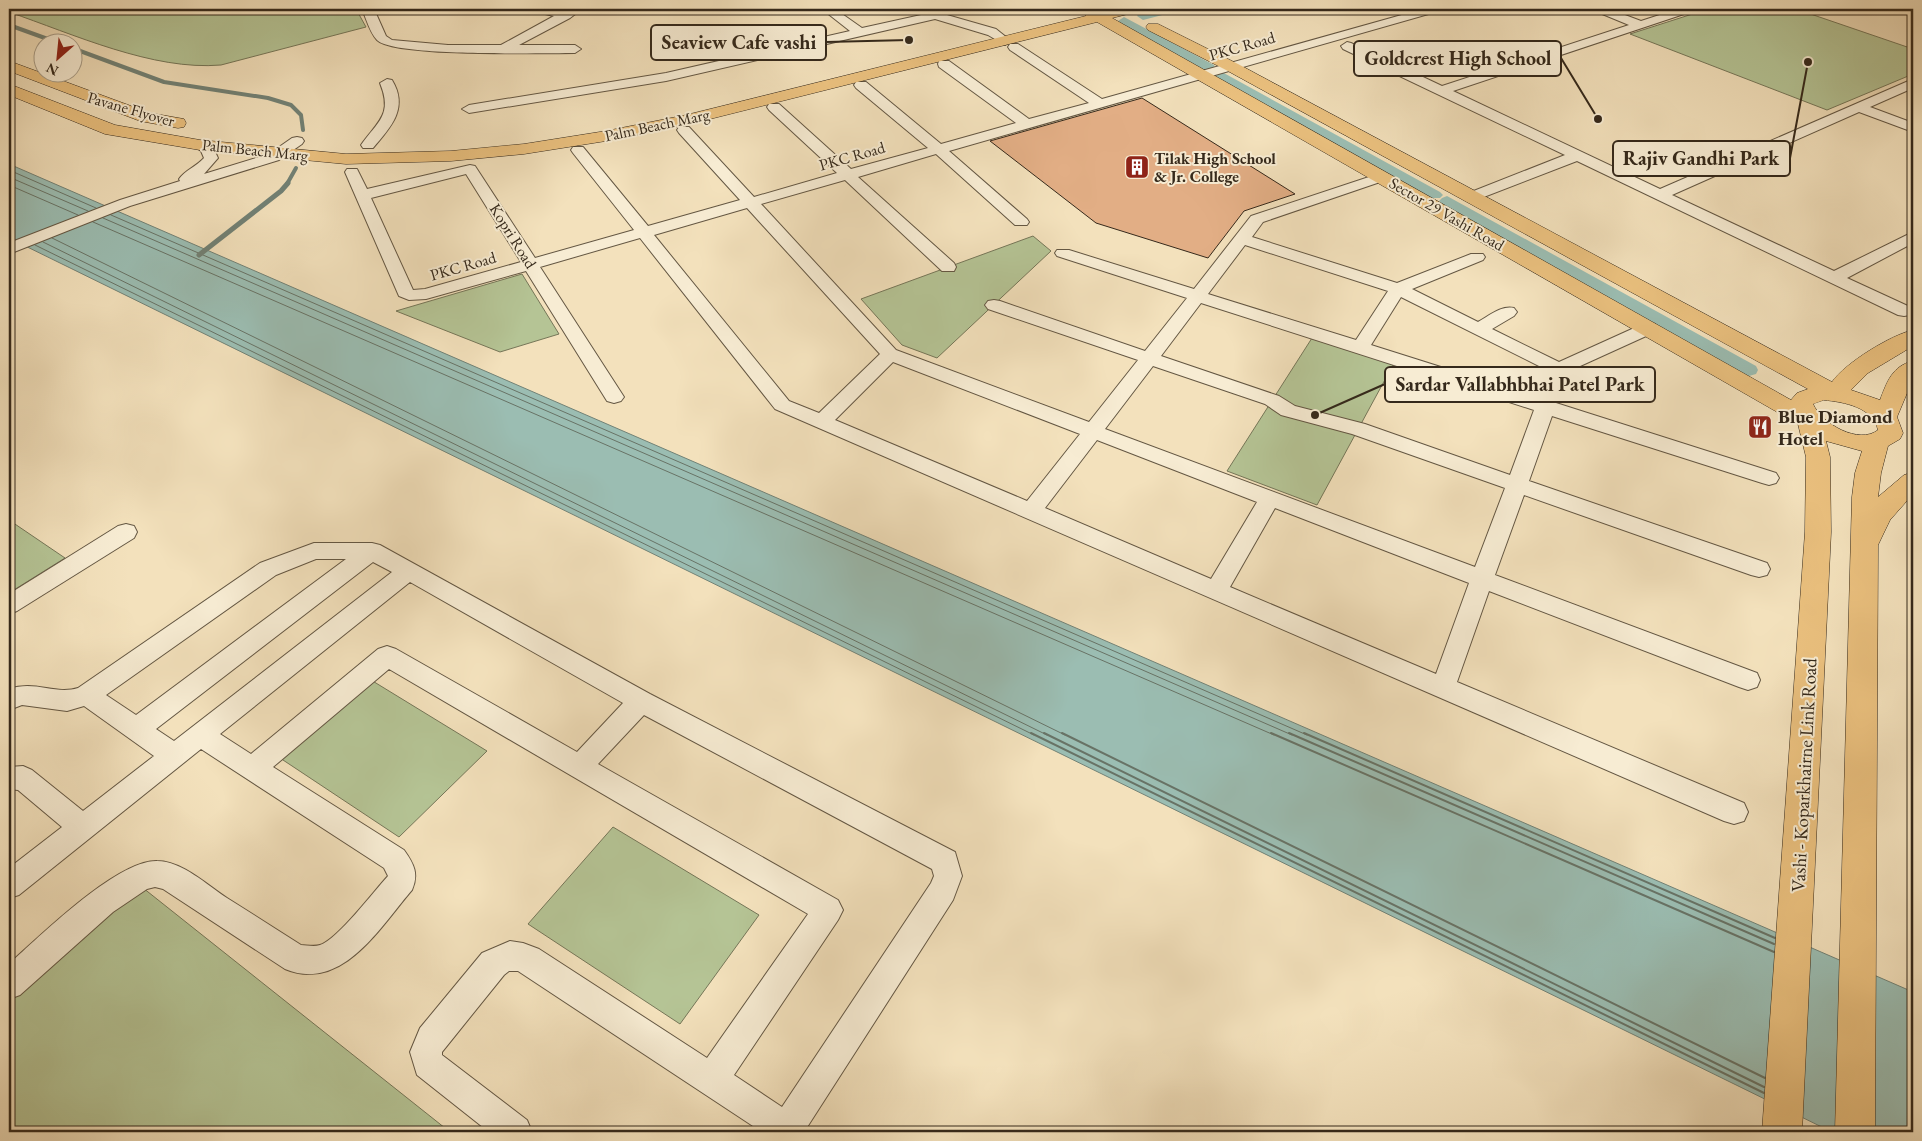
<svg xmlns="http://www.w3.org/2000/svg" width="1922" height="1141" font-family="'EB Garamond',serif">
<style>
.green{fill:#b5c495;stroke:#757658}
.water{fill:#9bbdb2;stroke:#728276}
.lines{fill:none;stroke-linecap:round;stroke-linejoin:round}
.shore-far1{stroke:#687366;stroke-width:1}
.shore{stroke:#687366;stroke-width:2}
.stream-far1{stroke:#728276;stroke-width:4}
.stream{stroke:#728276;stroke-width:5}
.canal{fill:#9bbdb2;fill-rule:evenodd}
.building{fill:#e2ae85;stroke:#35291b}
.minor-casing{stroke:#645743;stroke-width:2}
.major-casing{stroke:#35291b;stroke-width:1}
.minor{fill:#f7ecd3;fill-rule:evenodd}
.major{fill:#eac07e;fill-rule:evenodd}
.labels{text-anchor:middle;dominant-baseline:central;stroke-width:4;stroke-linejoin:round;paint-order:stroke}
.far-street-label{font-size:16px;fill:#35291b;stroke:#f7ecd3}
.far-poi-label{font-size:16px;font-weight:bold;fill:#35291b;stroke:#f7ecd3;text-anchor:start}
.poi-label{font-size:19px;font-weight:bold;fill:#35291b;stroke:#f7ecd3;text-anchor:start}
.street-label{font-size:19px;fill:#35291b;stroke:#f7ecd3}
.leader{fill:none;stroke:#35291b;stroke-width:2}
.callout-dot{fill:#35291b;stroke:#f7ecd3;stroke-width:2}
.callout{fill:#f7ecd3;stroke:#35291b;stroke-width:2}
.callout-label{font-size:20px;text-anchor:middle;font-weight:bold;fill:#35291b}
</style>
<rect width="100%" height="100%" fill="#f3e1bc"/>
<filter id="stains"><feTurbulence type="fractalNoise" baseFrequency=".004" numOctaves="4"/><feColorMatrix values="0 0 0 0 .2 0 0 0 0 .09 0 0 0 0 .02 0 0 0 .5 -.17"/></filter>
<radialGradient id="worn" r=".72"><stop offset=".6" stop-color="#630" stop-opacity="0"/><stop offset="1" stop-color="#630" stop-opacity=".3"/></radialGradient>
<!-- green -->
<g class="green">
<path d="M9,9H356L366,27L221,65C153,71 73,34 9,12Z"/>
<polygon points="1708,9 1796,9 1913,49 1913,74 1827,110 1630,34"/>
<polygon points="1033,236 1051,251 937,358 902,345 861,299"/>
<polygon points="522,274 559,334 500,352 396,311"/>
<polygon points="1312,338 1394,363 1317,505 1227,471"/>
<polygon points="9,520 65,558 9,593"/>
<polygon points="371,680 487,751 399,837 280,758"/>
<polygon points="613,827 759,915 680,1024 528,924"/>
<polygon points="133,880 450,1132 9,1132 9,985"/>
</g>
<!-- water -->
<polygon class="water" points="9,164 1913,992 1913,1132 1832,1132 9,238"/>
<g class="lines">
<!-- shore-far1 -->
<g class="shore-far1">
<polyline points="9,170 96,208"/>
<polyline points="9,177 88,211"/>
<polyline points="9,185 78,215"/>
<polyline points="111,215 1307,735"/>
<polyline points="103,218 1292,735"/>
<polyline points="93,222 1274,735"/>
<polyline points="52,238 1065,735"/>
<polyline points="43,242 1047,735"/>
<polyline points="35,245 1034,735"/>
</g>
<!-- shore -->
<g class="shore">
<polyline points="1031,733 1764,1093"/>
<polyline points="1044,733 1764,1087"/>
<polyline points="1062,733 1765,1078"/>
<polyline points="1271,733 1774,952"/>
<polyline points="1289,733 1774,944"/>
<polyline points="1304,733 1775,938"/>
</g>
<!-- stream-far1 -->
<g class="stream-far1">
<polyline points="9,25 56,42"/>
<polyline points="72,48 164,82 268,98 291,105 301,115 303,130"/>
<polyline points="287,184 296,168"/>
</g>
<!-- stream -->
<polyline class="stream" points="199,255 281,191 288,183"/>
<!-- canal -->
<g class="canal">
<polygon points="1159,9 1180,9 1178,11 1143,20 1137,16 1139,13"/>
<polygon points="1124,17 1214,65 1215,68 1214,71 1204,71 1120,24 1118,21"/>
<polygon points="1222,72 1440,192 1443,195 1440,198 1430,198 1217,79 1215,76"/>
<polygon points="1447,196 1756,366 1758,370 1756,374 1749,376 1742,374 1442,204 1439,201 1442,198"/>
</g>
</g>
<!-- building -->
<polygon class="building" points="1142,98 1295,194 1244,211 1208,258 1096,223 990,141"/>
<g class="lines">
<defs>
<g id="minor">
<path d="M362,9H374L386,36L392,40L448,45H501L554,16L532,11L530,9L564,11L568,9H582L570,18L519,45H575L581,49L575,53C544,53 393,57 377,40C370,33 366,18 362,9Z"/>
<polygon points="822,9 835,9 862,28 921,15 915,11 917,9 926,9 996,29 1011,41 1005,45 988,35 935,19 666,81 469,113 462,109 469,105 666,73 850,31"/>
<path d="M1423,9H1441L1439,11L949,151L1027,219L1029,222L1027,225H1015L936,154L858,177L954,263L956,267L954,271H942L845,180L761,204L896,350L1089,422L1138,360L988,309L985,305L988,301L994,300L1000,301L1145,351L1187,298L1057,256L1055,253L1057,250H1069L1194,289L1251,216L1381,173L1386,174L1388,177L1386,180L1263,222L1252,237L1397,283L1471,254H1483L1485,257L1483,260L1412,289L1478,322C1489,316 1501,305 1514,308L1517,312L1514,316L1492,329L1559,362L1643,324L1649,323L1655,324L1658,328L1655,332L1567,372L1556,403L1776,473L1779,478L1776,483L1769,485L1762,483L1552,416L1529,481L1767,563L1770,569L1767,575L1759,577L1751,575L1524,495L1495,575L1757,673L1760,680L1757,687L1748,690L1739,687L1489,591L1457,682L1744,803L1748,812L1744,821L1734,824L1724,821L775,409L640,238L540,267L624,397L621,401L614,403L607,401L526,271L426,299L409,300L399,296L345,172L347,169H357L367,189L470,165L475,166L535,258L634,230L573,153L571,150L573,147H583L648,226L740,200L679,133L677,130L679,127H689L754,197L837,173L769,110L767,107L769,104H779L851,169L928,148L856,88L854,85L856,82H866L941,144L1016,123L939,67L938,64L939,61H949L1029,119L1089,103L1010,50L1008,47L1010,44H1018L1102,99ZM466,174L521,262L425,289L413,290L371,198ZM747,208L880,354L819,413L789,401L654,235ZM1245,245L1388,291L1356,340L1208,294ZM1401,297L1549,371L1539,398L1371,345ZM1201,303L1534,410L1510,475L1365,424L1295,406L1279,396L1161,356ZM893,362L1080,434L1027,501L835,420ZM1153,366L1265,404L1281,415L1352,434L1505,488L1475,567L1105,429ZM1097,440L1257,502L1211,579L1045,508ZM1275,508L1469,583L1436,674L1230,587Z"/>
<polygon points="1593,9 1609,9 1641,21 1678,9 1695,9 1693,11 1453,91 1660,189 1913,79 1913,88 1870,107 1913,123 1913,132 1859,112 1672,195 1834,271 1913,232 1913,243 1847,278 1910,307 1913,311 1910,315 1904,316 1898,315 1577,161 1476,200 1466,200 1463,197 1466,194 1565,155 1343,49 1341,46 1347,42 1351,43 1442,86 1629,25 1595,11"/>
<path d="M387,79L392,80C409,108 391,127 373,148H363L361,145C378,121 393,115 380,83Z"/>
<path d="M297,137L302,138L304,141L302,144L279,160L130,206L9,254V243L120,200L180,181L179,179C185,170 196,167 204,158L201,151L193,145L195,142C208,139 214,148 218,158L204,174L269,154L292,138Z"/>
<polygon points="126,524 134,526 137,532 134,538 17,611 9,614 9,594 118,526"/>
<path d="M314,543H372L380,545L650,694L955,852L962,876L953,900L804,1132H762L518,971H509L504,975L442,1052V1055L527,1120L532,1132H489L417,1075L410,1052L420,1028L482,953L510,941L523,943L539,949L707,1058L808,914L389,669L273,767L404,850C414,864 419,874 412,890C380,927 342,993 285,969L163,889L155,887L147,889L113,912L20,995L9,999V964C39,937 117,860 157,861C182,861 207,885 227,898C251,913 276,929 301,945C306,945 314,947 320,945C338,939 374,891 388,876L384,868L201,749L19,895L9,898V868L62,827L18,790L9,789V767L23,766L32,770L83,811L154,756L84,706L67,711L22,705L9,710V689C35,680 55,695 78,688L260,563ZM316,559H346L136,715L106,695L276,575ZM373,562L392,572L174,741L156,729ZM410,582L623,703L577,752L396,649L387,646L378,649L251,754L220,734ZM644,715L932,869L934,876L931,883L782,1107L734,1075L838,920L843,910L838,900L598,764Z"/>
</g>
<g id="major">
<path d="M1086,9H1094L1101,12L1115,9H1138L1136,12L1112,18L1791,400L1797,393L1808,389L1226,70L1148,30L1146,27L1148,24H1158L1238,64L1832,382C1845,363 1891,335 1913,330V346L1868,373L1851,390L1880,400C1887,382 1892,366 1913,361V379L1897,417L1903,433L1900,439L1888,446L1881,473L1878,497L1904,475L1913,472V494L1890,520L1878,545L1875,1132H1835L1852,497L1855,473L1862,451L1826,441L1830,457L1831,532L1802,1132H1762L1805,532L1806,457L1798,424L1097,22L686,125L606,141L524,154L451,161L346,164L200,150L105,134L9,95V84L115,125L200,140L346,154L451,151L524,144L606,131L686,115L1086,16L1083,12ZM1824,400C1844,402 1873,407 1878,430C1859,445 1822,424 1813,404Z"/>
<polygon points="9,61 150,113 184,119 186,123 184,127 178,128 140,121 9,71"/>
</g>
</defs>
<!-- minor casing -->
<use href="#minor" class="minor-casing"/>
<!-- major casing -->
<use href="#major" class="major-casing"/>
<!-- minor -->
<use href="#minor" class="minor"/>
<!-- major -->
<use href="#major" class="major"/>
</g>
<!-- icons -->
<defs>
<symbol id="building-square" viewBox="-11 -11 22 22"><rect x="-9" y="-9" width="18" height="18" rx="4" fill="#8f2418" stroke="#f7ecd3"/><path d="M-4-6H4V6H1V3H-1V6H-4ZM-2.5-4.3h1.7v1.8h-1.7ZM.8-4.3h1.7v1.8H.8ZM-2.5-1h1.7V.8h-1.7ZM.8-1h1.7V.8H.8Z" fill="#fff"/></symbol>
<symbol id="restaurant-square" viewBox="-11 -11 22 22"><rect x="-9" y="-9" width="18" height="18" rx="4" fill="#8f2418" stroke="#f7ecd3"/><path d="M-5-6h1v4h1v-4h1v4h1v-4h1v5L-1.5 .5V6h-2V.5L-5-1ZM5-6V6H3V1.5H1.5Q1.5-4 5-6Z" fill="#fff"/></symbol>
</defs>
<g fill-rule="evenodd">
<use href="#building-square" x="1123" y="153" width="28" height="28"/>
<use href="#restaurant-square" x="1746" y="413" width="28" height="28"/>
</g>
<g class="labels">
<!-- far-street labels -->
<g class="far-street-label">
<text transform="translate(1242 46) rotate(-16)">PKC Road</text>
<text transform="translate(131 109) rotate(16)">Pavane Flyover</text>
<text transform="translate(657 125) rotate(-12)">Palm Beach Marg</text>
<text transform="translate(255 150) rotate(6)">Palm Beach Marg</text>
<text transform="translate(852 156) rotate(-16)">PKC Road</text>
<text transform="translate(1447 214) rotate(30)">Sector 29 Vashi Road</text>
<text transform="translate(513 236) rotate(58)">Kopri Road</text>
<text transform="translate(463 266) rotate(-16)">PKC Road</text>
</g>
<!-- far-poi labels -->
<g class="far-poi-label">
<text x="1154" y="158">Tilak High School<tspan x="1154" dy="18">&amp; Jr. College</tspan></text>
</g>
<!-- poi labels -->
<g class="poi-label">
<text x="1778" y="416">Blue Diamond<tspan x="1778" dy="22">Hotel</tspan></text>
</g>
<!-- street labels -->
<g class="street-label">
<text transform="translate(1804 775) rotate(-87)">Vashi - Koparkhairne Link Road</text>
</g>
</g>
<!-- callouts -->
<path class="leader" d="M909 40L826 42M1598 119L1561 58M1808 62L1790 158M1315 415L1385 384"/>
<g class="callout-dot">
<circle cx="909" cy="40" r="5"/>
<circle cx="1598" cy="119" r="5"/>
<circle cx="1808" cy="62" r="5"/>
<circle cx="1315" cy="415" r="5"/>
</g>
<g class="callout">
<rect x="651" y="25" width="175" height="35" rx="5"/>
<rect x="1354" y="41" width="207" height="35" rx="5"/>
<rect x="1613" y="141" width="177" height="35" rx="5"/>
<rect x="1385" y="367" width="270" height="35" rx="5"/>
</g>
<g class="callout-label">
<text x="739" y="49">Seaview Cafe vashi</text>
<text x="1458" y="65">Goldcrest High School</text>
<text x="1701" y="165">Rajiv Gandhi Park</text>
<text x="1520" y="391">Sardar Vallabhbhai Patel Park</text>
</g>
<!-- margin -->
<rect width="1922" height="1141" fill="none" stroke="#f3e1bc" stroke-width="30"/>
<rect x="10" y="10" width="1902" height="1121" fill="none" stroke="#35291b" stroke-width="2.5"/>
<rect x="15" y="15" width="1892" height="1111" fill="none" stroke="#35291b"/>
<!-- north arrow -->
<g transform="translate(58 58) rotate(207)"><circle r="24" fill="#f7ecd3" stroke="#a99e89"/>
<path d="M0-4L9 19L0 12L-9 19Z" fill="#8f2418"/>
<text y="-8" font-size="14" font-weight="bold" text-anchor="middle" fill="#35291b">N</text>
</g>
<rect width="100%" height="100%" filter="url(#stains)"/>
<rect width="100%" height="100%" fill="url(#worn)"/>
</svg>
